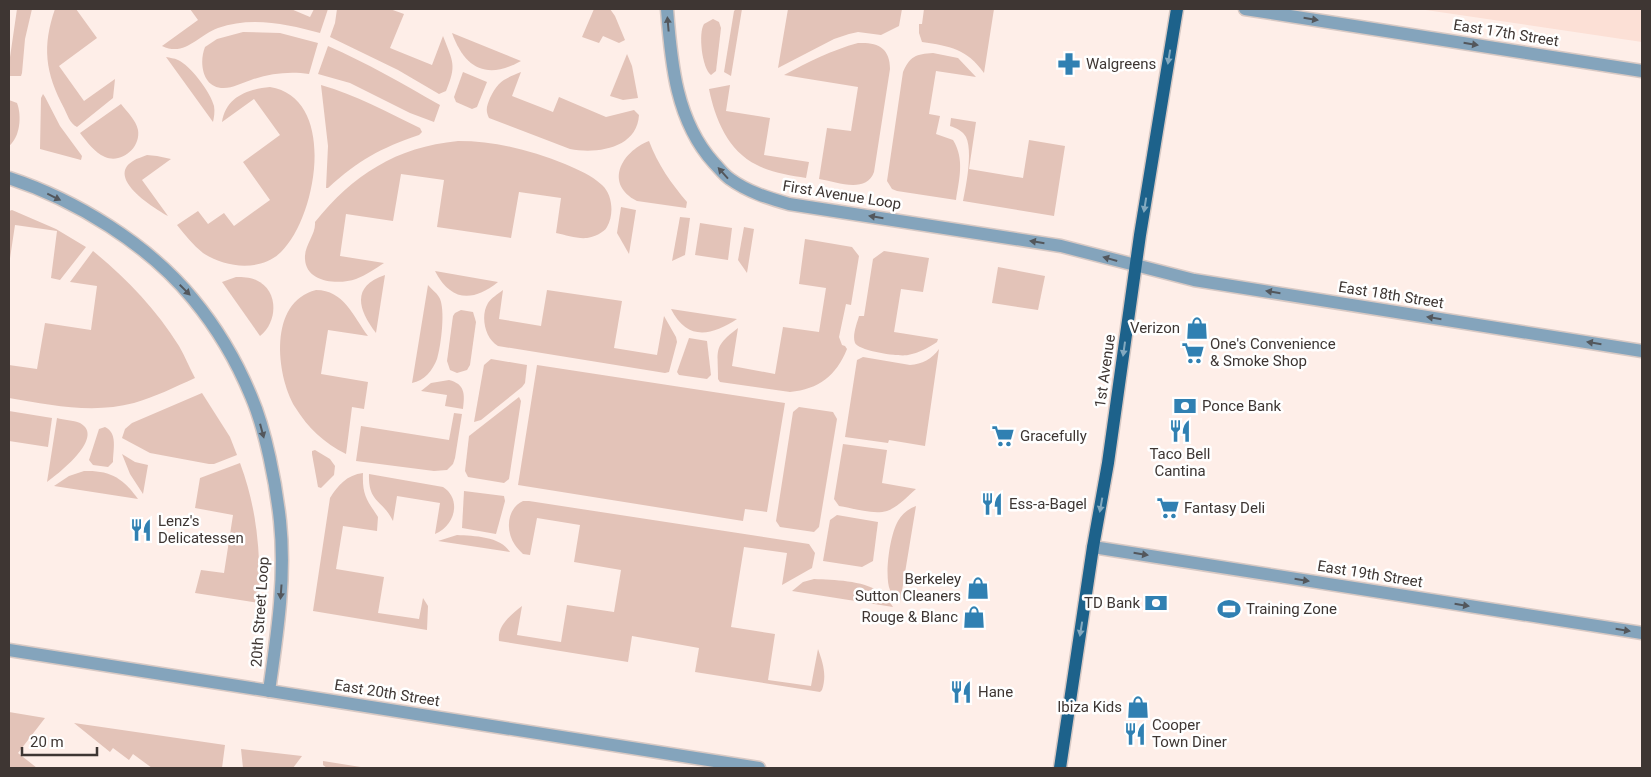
<svg xmlns="http://www.w3.org/2000/svg" width="1651" height="777" font-family="Roboto,sans-serif">
<style>
.built{fill:#fce0d6}
.green{fill:#e3c3b8}
.lines{fill:none;stroke-linecap:round;stroke-linejoin:round}
.minor-casing{stroke:#d8c9c4;stroke-width:15}
.major-casing{stroke:#d8c9c4;stroke-width:15}
.minor{stroke:#84a4bc;stroke-width:12}
.major{stroke:#1d628b;stroke-width:12}
.oneway{fill:#53575c}
.oneway2{fill:#83a9bf}
.labels{text-anchor:middle;dominant-baseline:central;stroke-width:5;stroke-linejoin:round;paint-order:stroke}
.street-label{font-size:15px;fill:#3e3633;stroke:#fff}
.poi-label{font-size:15px;fill:#3e3633;stroke:#fff;text-anchor:start}
</style>
<rect width="100%" height="100%" fill="#feeee8"/>
<!-- built -->
<polygon class="built" points="1419,9 1642,9 1642,42"/>
<!-- green -->
<g class="green">
<polygon points="17,9 32,9 25,39 22,73 21,76 9,76 9,64"/>
<path d="M55,9H76L97,38L59,66L84,101L115,79L113,98L77,127C70,124 67,114 64,108C45,73 42,46 55,9Z"/>
<path d="M190,9H291L310,17L314,9H328L320,33C288,24 251,16 218,28C197,36 185,57 162,46L198,20Z"/>
<path d="M337,9H390L404,14L390,48L432,65L443,36C453,62 457,65 446,91L439,94L398,70L330,37L335,23Z"/>
<polygon points="594,9 610,9 615,16 625,40 619,43 603,36 599,43 582,37"/>
<polygon points="736,9 742,9 731,76 724,72 734,11"/>
<polygon points="788,9 902,9 899,26 881,35 858,32 849,34 834,39 778,68"/>
<path d="M924,9H994L984,73C967,49 950,46 922,42L919,33V24H922Z"/>
<path d="M713,19L719,22L721,28L716,71L711,75C702,69 698,33 704,24Z"/>
<path d="M243,32L280,33L318,43L309,74C291,71 270,73 251,80C241,83 232,89 221,88C202,86 199,62 205,47L217,39Z"/>
<path d="M452,33L521,61C487,80 465,69 452,33Z"/>
<path d="M858,43C878,42 890,48 890,69L874,172C866,194 837,182 819,179L827,128L851,131L858,87L784,75C808,62 832,50 858,43Z"/>
<path d="M328,46C367,63 403,84 440,105L434,122L410,113L350,83L318,74Z"/>
<path d="M933,53L958,58L976,77L936,71L929,114L940,116L936,134L953,140C965,159 959,180 956,200L897,191L892,189L887,181L903,72C910,56 916,54 933,53Z"/>
<polygon points="627,54 632,66 638,98 623,100 610,96"/>
<path d="M166,57C170,58 174,58 178,60C190,65 211,93 214,106C215,112 214,117 213,122Z"/>
<polygon points="463,72 487,82 477,107 472,109 456,102 454,97"/>
<path d="M521,72L512,96L553,112L559,97L606,117L634,110L639,115C637,149 596,154 570,149L489,118C485,110 487,106 490,98C498,81 504,79 521,72Z"/>
<path d="M321,85C356,95 387,112 420,128L422,132L419,135C379,149 360,159 328,188H326L328,146Z"/>
<path d="M730,85L726,111L770,118L764,155L809,162L806,178C790,175 772,173 757,165C728,151 715,119 709,89Z"/>
<path d="M270,87C338,98 317,217 281,252C261,272 225,268 203,253C193,245 185,235 177,225L198,211L208,224L224,213L234,226L270,200L243,162L280,135L254,99L222,122C226,97 247,89 270,87Z"/>
<polygon points="43,94 45,97 60,126 82,156 81,160 40,149 41,98"/>
<path d="M9,100L17,103C22,116 20,137 9,146Z"/>
<path d="M121,104C127,112 136,120 138,130C141,148 121,164 105,157C94,152 87,142 80,133Z"/>
<path d="M951,118L976,122L969,169L1023,178L1029,140L1065,146L1054,216L963,201C966,186 973,152 966,137C963,131 956,128 950,126Z"/>
<path d="M458,141C496,141 530,150 565,164C579,170 591,175 602,185C613,195 614,215 607,227C604,233 593,237 587,238C577,239 566,235 556,233L561,198L519,192L511,238L437,227L444,180L401,174L393,221L346,214L340,256L384,263C375,269 366,275 356,279C339,285 306,283 305,259C304,245 316,235 315,222C353,175 396,147 458,141Z"/>
<path d="M649,141C658,165 671,183 687,202L686,208L637,201C604,184 621,152 649,141Z"/>
<path d="M147,155L157,156L171,159L142,180L168,216C155,209 105,178 133,161C137,158 143,157 147,155Z"/>
<polygon points="621,207 636,210 629,254 617,233"/>
<polygon points="12,210 56,229 86,247 60,280 51,278 57,231 15,225 9,265 9,211"/>
<polygon points="680,217 690,218 685,255 672,261"/>
<polygon points="700,223 732,228 728,260 695,255"/>
<polygon points="744,227 754,229 747,273 738,260"/>
<path d="M805,239L852,247L859,256L851,305L846,304L839,337L842,345L845,346L847,349C836,376 819,389 790,392L720,382L718,379C718,349 713,347 738,328L732,366L775,374L783,327L819,332L826,288L799,284Z"/>
<path d="M93,251C126,278 156,309 179,346C185,356 189,367 195,378C175,387 155,397 134,403C93,414 50,405 9,398V365L37,369L45,323L91,330L97,286L70,282Z"/>
<path d="M884,251L929,258L923,292L901,289L894,332L938,339L937,342C928,348 919,353 908,355C899,357 859,351 855,343C852,336 857,323 859,316H864L873,259Z"/>
<polygon points="998,267 1045,276 1038,310 992,303"/>
<path d="M435,271L498,282C473,302 451,302 435,271Z"/>
<path d="M385,275L376,333C358,310 351,286 385,275Z"/>
<path d="M236,277C243,277 249,277 256,280C279,290 278,322 260,336L222,282Z"/>
<path d="M428,285C431,289 436,292 439,297C446,308 441,346 437,359C433,370 424,381 412,383Z"/>
<path d="M316,290C344,290 353,316 368,336L328,330L321,374L368,382L364,409L352,407L346,454C324,443 308,428 295,407C276,375 268,302 316,290Z"/>
<path d="M503,290L499,319L541,326L547,290L622,301L614,348L657,355L664,316L676,337L677,342L669,372L665,373L498,346C485,339 480,316 488,303C491,298 498,294 503,290Z"/>
<path d="M671,309L737,319C711,336 687,341 671,309Z"/>
<polygon points="461,310 473,312 476,322 470,365 467,370 457,373 450,370 447,361 453,316 455,313"/>
<polygon points="689,338 707,341 711,375 707,379 679,375 677,372"/>
<path d="M939,349L925,446L889,440L888,443L845,437L857,360L863,357L910,365C922,364 932,359 939,349Z"/>
<polygon points="491,359 527,365 525,383 522,387 481,420 474,422 484,365"/>
<polygon points="537,365 785,403 767,512 745,509 743,521 518,485"/>
<path d="M449,380C465,384 465,394 463,409L445,406L447,395L421,391L431,383Z"/>
<polygon points="202,393 230,437 237,455 214,464 209,464 150,453 122,438 125,429 132,423"/>
<polygon points="519,397 521,401 509,479 504,483 468,477 465,471 469,436"/>
<polygon points="799,407 833,412 837,419 819,527 814,532 780,527 776,521 793,412"/>
<polygon points="9,411 52,418 48,447 9,441"/>
<polygon points="454,413 462,414 455,458 453,464 447,470 434,471 356,461 361,426 449,440"/>
<path d="M57,418C64,420 73,420 80,423C106,437 58,474 47,482Z"/>
<path d="M105,427C118,433 113,450 113,462L108,467L93,465L89,460L99,429Z"/>
<path d="M843,444L887,450L882,483L916,489C908,496 898,507 887,511C873,515 853,508 839,506L834,499Z"/>
<polygon points="315,450 330,459 335,466 334,475 321,488 318,487 312,454 312,451"/>
<polygon points="122,454 135,462 148,465 143,494 130,474"/>
<path d="M240,463C257,508 261,554 259,603L195,593L201,570L224,573L233,515L195,508L200,478Z"/>
<path d="M84,471C110,470 123,478 138,499L54,486L69,476Z"/>
<path d="M363,473C362,495 367,500 378,517L377,531L343,526L336,569L384,577L378,613L419,619L423,598L428,606L427,630L313,611L330,498C338,485 347,475 363,473Z"/>
<path d="M369,474L443,487C462,499 455,526 435,534L440,503L397,496L393,521C382,499 368,503 369,474Z"/>
<polygon points="464,491 504,496 505,501 496,534 462,528"/>
<path d="M523,501H529L809,544L815,553L812,568L782,585L787,553L744,547L731,627L775,634L768,680L811,686L818,649C823,663 827,675 822,690L820,692L695,672L699,648L632,636L628,662L499,641C497,625 511,615 522,606L517,635L561,642L567,605L614,612L621,570L574,562L580,525L537,518L530,555L523,554C520,551 517,548 515,545C505,531 507,508 523,501Z"/>
<path d="M916,506L900,603C897,599 892,595 890,590C884,576 890,534 898,521C902,514 908,509 916,506Z"/>
<polygon points="837,515 878,522 873,561 862,567 823,561 830,520"/>
<path d="M457,535C474,536 500,536 510,552L438,541Z"/>
<path d="M814,579C834,580 862,580 880,592C886,595 889,601 893,607L792,591L803,582Z"/>
<polygon points="9,712 45,718 18,753 37,768 9,768"/>
<polygon points="74,723 225,745 222,768 152,768 133,754 129,760 113,748 110,752"/>
<polygon points="241,749 302,756 293,768 243,768"/>
<polygon points="323,761 367,768 327,768 323,765"/>
</g>
<g class="lines">
<defs>
<g id="minor">
<path d="M667,9C671,63 676,121 714,163C719,168 724,175 730,179C748,192 768,198 789,204L1061,246L1194,280L1642,351"/>
<polyline points="1245,9 1642,71"/>
<path d="M9,178C76,200 148,244 193,299C217,328 237,362 251,396C266,431 276,484 280,521C286,578 277,635 269,691"/>
<polyline points="1093,547 1642,633"/>
<polyline points="9,650 759,768"/>
</g>
<polyline id="major" points="1060,768 1093,547 1108,463 1140,235 1177,9"/>
</defs>
<!-- minor casing -->
<use href="#minor" class="minor-casing"/>
<!-- major casing -->
<use href="#major" class="major-casing"/>
<!-- minor -->
<use href="#minor" class="minor"/>
<!-- major -->
<use href="#major" class="major"/>
</g>
<!-- one-way arrows -->
<defs><path id="oneway-solid" d="M-6-.8H1V-3.2L6.5 0L1 3.2V.8H-6Z" transform="scale(1.25)"/></defs>
<g class="oneway">
<use href="#oneway-solid" transform="translate(1311 19) rotate(9)"/>
<use href="#oneway-solid" transform="translate(668 24) rotate(-95)"/>
<use href="#oneway-solid" transform="translate(1471 44) rotate(9)"/>
<use href="#oneway-solid" transform="translate(723 173) rotate(-132)"/>
<use href="#oneway-solid" transform="translate(54 197) rotate(26)"/>
<use href="#oneway-solid" transform="translate(876 217) rotate(-171)"/>
<use href="#oneway-solid" transform="translate(1037 242) rotate(-171)"/>
<use href="#oneway-solid" transform="translate(1110 259) rotate(-164)"/>
<use href="#oneway-solid" transform="translate(185 290) rotate(45)"/>
<use href="#oneway-solid" transform="translate(1273 292) rotate(-171)"/>
<use href="#oneway-solid" transform="translate(1434 318) rotate(-171)"/>
<use href="#oneway-solid" transform="translate(1594 343) rotate(-171)"/>
<use href="#oneway-solid" transform="translate(262 431) rotate(75)"/>
<use href="#oneway-solid" transform="translate(1141 554) rotate(9)"/>
<use href="#oneway-solid" transform="translate(1302 580) rotate(9)"/>
<use href="#oneway-solid" transform="translate(281 592) rotate(94)"/>
<use href="#oneway-solid" transform="translate(1462 605) rotate(9)"/>
<use href="#oneway-solid" transform="translate(1623 630) rotate(9)"/>
</g>
<g class="oneway2">
<use href="#oneway-solid" transform="translate(1169 57) rotate(99)"/>
<use href="#oneway-solid" transform="translate(1145 205) rotate(99)"/>
<use href="#oneway-solid" transform="translate(1124 349) rotate(98)"/>
<use href="#oneway-solid" transform="translate(1101 505) rotate(100)"/>
<use href="#oneway-solid" transform="translate(1081 629) rotate(99)"/>
</g>
<!-- icons -->
<defs>
<symbol id="pharmacy-bare" viewBox="-9 -9 18 18"><path d="M-2-6h4v4h4v4h-4v4h-4v-4h-4v-4h4Z" fill="#3080b2" stroke="#fff" stroke-width="2.5" paint-order="stroke"/></symbol>
<symbol id="shop-bare" viewBox="-9 -9 18 18"><path d="M-5-2.5h2.3a2.7 3.5 0 0 1 5.4 0H5L5.5 6h-11ZM-1.5-2.5h3a1.5 2.3 0 0 0-3 0Z" fill="#3080b2" stroke="#fff" stroke-width="2.5" paint-order="stroke"/></symbol>
<symbol id="supermarket-bare" viewBox="-9 -9 18 18"><path d="M-6-5.5h2.5l.6 2H6L4.5 2H-2.5L-4.4-4H-6ZM-1.5 3.2a1.3 1.3 0 1 0 .1 0ZM3 3.2a1.3 1.3 0 1 0 .1 0Z" fill="#3080b2" stroke="#fff" stroke-width="2.5" paint-order="stroke"/></symbol>
<symbol id="bank-bare" viewBox="-9 -9 18 18"><path d="M-6-4H6V4H-6ZM0-2.3a2.3 2.3 0 1 0 0 4.6a2.3 2.3 0 1 0 0-4.6Z" fill="#3080b2" stroke="#fff" stroke-width="2.5" paint-order="stroke"/></symbol>
<symbol id="restaurant-bare" viewBox="-9 -9 18 18"><path d="M-5-6h1v4h1v-4h1v4h1v-4h1v5L-1.5 .5V6h-2V.5L-5-1ZM5-6V6H3V1.5H1.5Q1.5-4 5-6Z" fill="#3080b2" stroke="#fff" stroke-width="2.5" paint-order="stroke"/></symbol>
<symbol id="stadium-bare" viewBox="-9 -9 18 18"><path d="M0-5a6.5 5 0 1 0 0 10a6.5 5 0 1 0 0-10ZM-3.5-1.8h7v3.6h-7Z" fill="#3080b2" stroke="#fff" stroke-width="2.5" paint-order="stroke"/></symbol>
</defs>
<g fill-rule="evenodd">
<use href="#pharmacy-bare" x="1053" y="48" width="32" height="32"/>
<use href="#shop-bare" x="1181" y="312" width="32" height="32"/>
<use href="#supermarket-bare" x="1177" y="337" width="32" height="32"/>
<use href="#bank-bare" x="1169" y="390" width="32" height="32"/>
<use href="#restaurant-bare" x="1164" y="415" width="32" height="32"/>
<use href="#supermarket-bare" x="987" y="420" width="32" height="32"/>
<use href="#restaurant-bare" x="976" y="488" width="32" height="32"/>
<use href="#supermarket-bare" x="1152" y="492" width="32" height="32"/>
<use href="#restaurant-bare" x="125" y="514" width="32" height="32"/>
<use href="#shop-bare" x="962" y="572" width="32" height="32"/>
<use href="#bank-bare" x="1140" y="587" width="32" height="32"/>
<use href="#stadium-bare" x="1213" y="593" width="32" height="32"/>
<use href="#shop-bare" x="958" y="601" width="32" height="32"/>
<use href="#restaurant-bare" x="945" y="676" width="32" height="32"/>
<use href="#shop-bare" x="1122" y="691" width="32" height="32"/>
<use href="#restaurant-bare" x="1119" y="718" width="32" height="32"/>
</g>
<g class="labels">
<!-- street labels -->
<g class="street-label">
<text transform="translate(1506 33) rotate(9)">East 17th Street</text>
<text transform="translate(842 195) rotate(9)">First Avenue Loop</text>
<text transform="translate(1391 295) rotate(9)">East 18th Street</text>
<text transform="translate(1105 371) rotate(-82)">1st Avenue</text>
<text transform="translate(1370 574) rotate(9)">East 19th Street</text>
<text transform="translate(260 612) rotate(-86)">20th Street Loop</text>
<text transform="translate(387 693) rotate(9)">East 20th Street</text>
</g>
<!-- poi labels -->
<g class="poi-label">
<text x="1086" y="64">Walgreens</text>
<text x="1180" y="328" text-anchor="end">Verizon</text>
<text x="1210" y="344">One's Convenience<tspan x="1210" dy="17">&amp; Smoke Shop</tspan></text>
<text x="1202" y="406">Ponce Bank</text>
<text x="1020" y="436">Gracefully</text>
<text x="1180" y="454" text-anchor="middle">Taco Bell<tspan x="1180" dy="17">Cantina</tspan></text>
<text x="1009" y="504">Ess-a-Bagel</text>
<text x="1184" y="508">Fantasy Deli</text>
<text x="158" y="521">Lenz's<tspan x="158" dy="17">Delicatessen</tspan></text>
<text x="961" y="579" text-anchor="end">Berkeley<tspan x="961" dy="17">Sutton Cleaners</tspan></text>
<text x="1140" y="603" text-anchor="end">TD Bank</text>
<text x="1246" y="609">Training Zone</text>
<text x="958" y="617" text-anchor="end">Rouge &amp; Blanc</text>
<text x="978" y="692">Hane</text>
<text x="1122" y="707" text-anchor="end">Ibiza Kids</text>
<text x="1152" y="725">Cooper<tspan x="1152" dy="17">Town Diner</tspan></text>
</g>
</g>
<!-- border -->
<rect width="1651" height="777" fill="none" stroke="#3e3633" stroke-width="20"/>
<!-- scale -->
<path d="M22 747v8h75v-8" fill="none" stroke="#3e3633" stroke-width="2.5"/>
<text x="30" y="747" font-size="15" fill="#3e3633" stroke="#ffffff" stroke-width="4" paint-order="stroke">20 m</text>
</svg>
